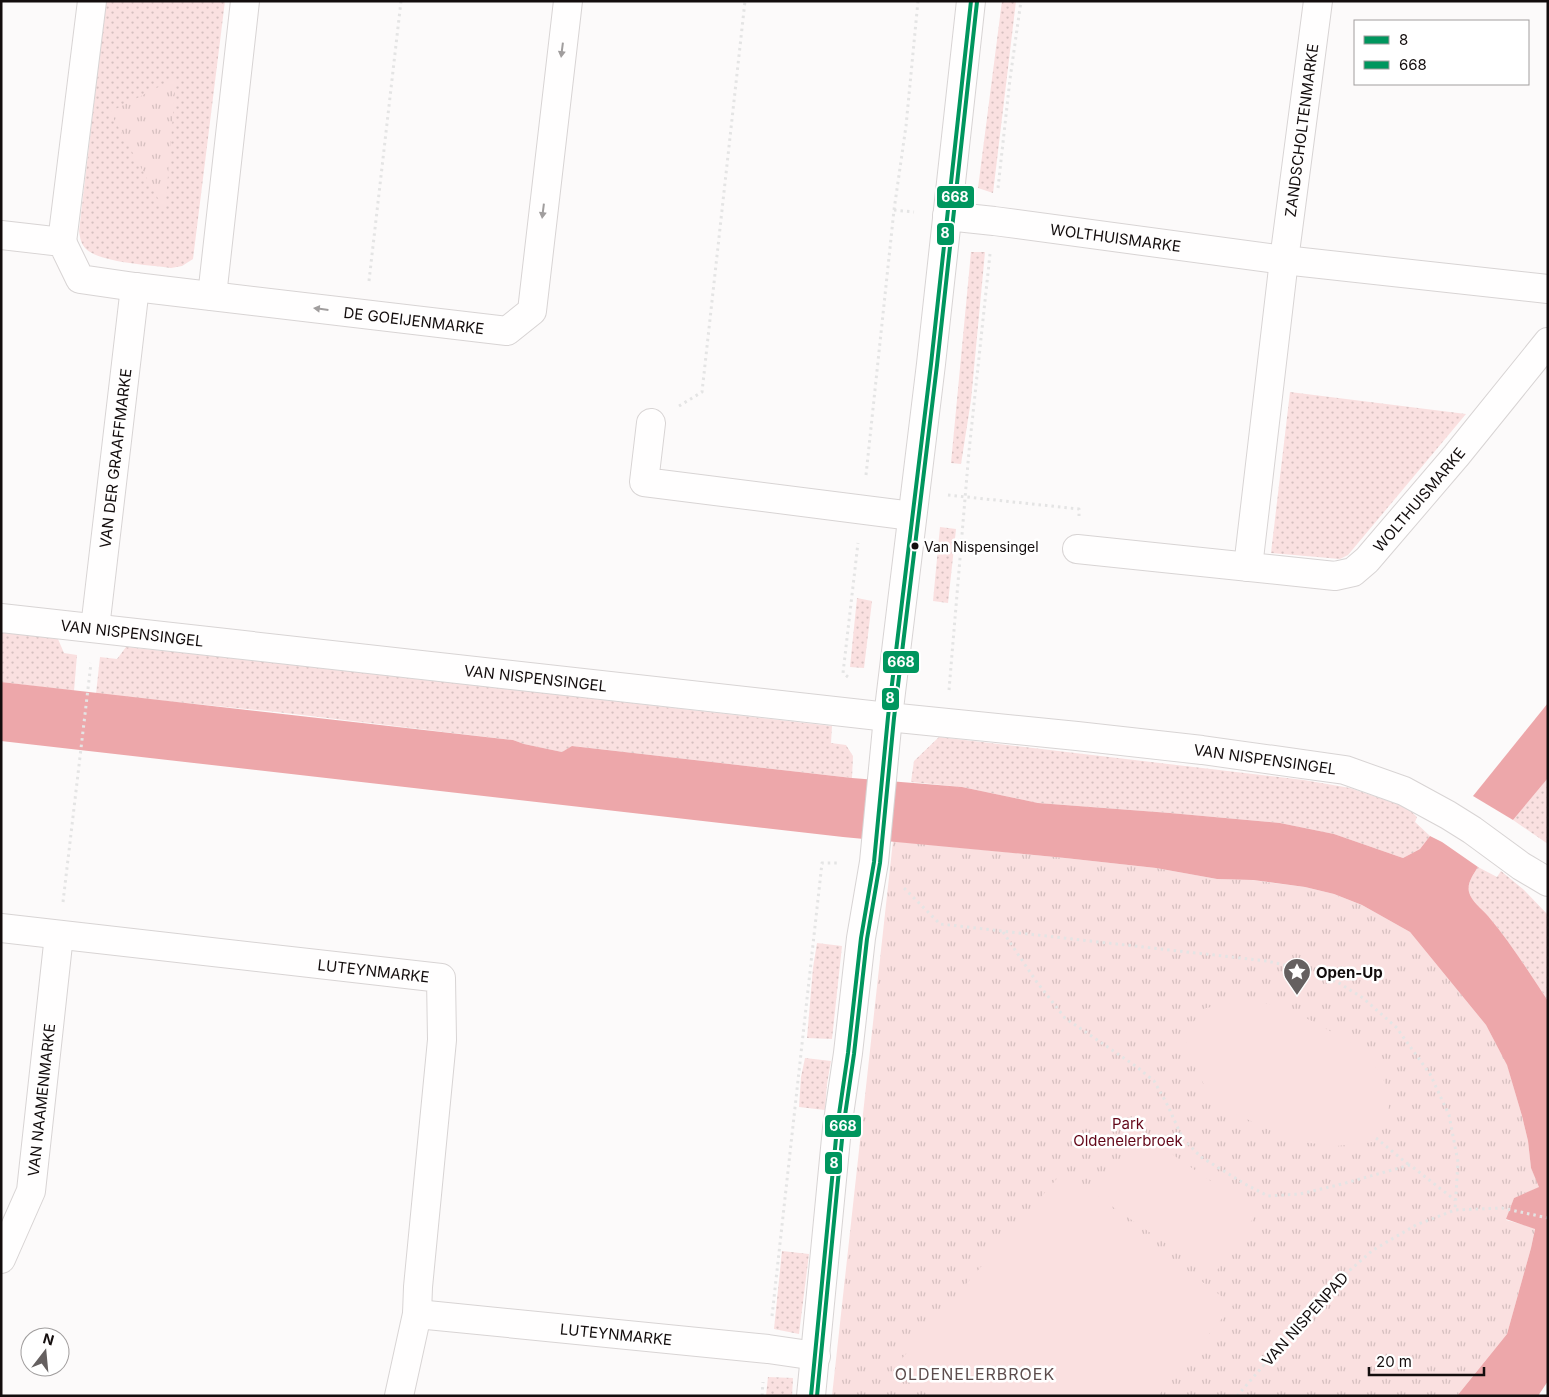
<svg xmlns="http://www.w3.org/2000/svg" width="1549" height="1397" font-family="Inter,sans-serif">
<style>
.grass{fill:url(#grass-dots)}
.park{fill:url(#park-tufts)}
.garden{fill:#fae0e0}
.water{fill:#eda7aa}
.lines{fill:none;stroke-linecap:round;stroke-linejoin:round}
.minor-casing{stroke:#d8d4d4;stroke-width:30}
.path{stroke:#e4e4e4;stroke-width:3;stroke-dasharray:2.5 4;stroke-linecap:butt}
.minor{stroke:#fffefe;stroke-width:28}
.bus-1-casing{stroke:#fff;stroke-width:8}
.bus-2-casing{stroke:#fff;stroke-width:8}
.bus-1{stroke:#00965e;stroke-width:4}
.bus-2{stroke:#00965e;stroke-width:4}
.oneway{fill:#a19e9e}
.bus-dot{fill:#130d0d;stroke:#fff;stroke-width:2}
.labels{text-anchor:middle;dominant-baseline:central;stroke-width:5;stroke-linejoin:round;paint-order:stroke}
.bus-label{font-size:14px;fill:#130d0d;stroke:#fff;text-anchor:start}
.street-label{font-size:15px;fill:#130d0d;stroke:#fff}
.poi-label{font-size:15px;font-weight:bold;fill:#130d0d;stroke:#fff;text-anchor:start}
.park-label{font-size:15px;fill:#630719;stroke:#fff}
.neighbourhood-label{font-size:16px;letter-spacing:1px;fill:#5c4c4c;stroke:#fff}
.line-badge{stroke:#fff;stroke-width:2}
.badge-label{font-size:14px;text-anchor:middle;font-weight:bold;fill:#fff}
</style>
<defs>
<pattern id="grass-dots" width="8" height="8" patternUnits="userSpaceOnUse" patternTransform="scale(1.25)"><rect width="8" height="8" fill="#fae0e0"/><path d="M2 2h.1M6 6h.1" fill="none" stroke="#d5bfbf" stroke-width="1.8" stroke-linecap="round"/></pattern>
<pattern id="park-tufts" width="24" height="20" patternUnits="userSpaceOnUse" patternTransform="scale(1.25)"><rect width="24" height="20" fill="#fae0e0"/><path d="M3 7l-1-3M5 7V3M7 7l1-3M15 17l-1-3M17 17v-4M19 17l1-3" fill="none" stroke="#d5bfbf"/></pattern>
</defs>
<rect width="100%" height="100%" fill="#fcfafa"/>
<!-- grass -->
<g class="grass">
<path d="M106,1H225L193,259L182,266L171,268C151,265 101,263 86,249C81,244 80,238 79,231Z"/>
<polygon points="1002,1 1016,1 993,193 978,188"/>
<polygon points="971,252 985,252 971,400 961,464 951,463"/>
<polygon points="1290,392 1466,414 1348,555 1340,559 1271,553"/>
<polygon points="940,527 956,529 948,603 933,601"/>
<polygon points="857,598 872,601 864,668 850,667"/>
<polygon points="1,632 58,639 64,653 77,655 74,691 1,682"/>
<polygon points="126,647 317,667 832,726 831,743 846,745 853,756 852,778 573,746 562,752 524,744 513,740 277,712 96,694 100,657 117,659"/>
<polygon points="939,737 1304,780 1350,788 1403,806 1411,811 1417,817 1415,822 1430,836 1420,849 1403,858 1334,834 1280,823 1170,813 1038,803 962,787 911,782 914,761"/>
<polygon points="1548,778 1548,844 1513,820"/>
<path d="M1478,867L1497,877L1501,871L1524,890L1548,915V1001C1529,972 1510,942 1488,916C1482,909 1471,901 1469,892C1467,883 1473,875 1478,867Z"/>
<polygon points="817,943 842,946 832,1039 807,1038 813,968"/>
<polygon points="805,1058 831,1061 827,1084 825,1110 799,1107 801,1077"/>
<polygon points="782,1251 809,1254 799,1334 774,1329"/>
<polygon points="768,1377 793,1378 792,1396 766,1396"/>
</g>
<!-- park -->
<g class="park">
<polygon points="176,78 165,211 110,112"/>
<polygon points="893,841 1065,858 1156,868 1217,879 1252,880 1305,887 1334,894 1362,905 1410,932 1486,1025 1507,1064 1522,1116 1528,1141 1531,1168 1540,1187 1514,1198 1506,1220 1535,1228 1531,1248 1507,1334 1457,1396 832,1396"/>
</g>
<!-- garden -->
<g class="garden">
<path d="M1244,1001C1276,1002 1302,1015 1330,1031C1342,1038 1355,1044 1365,1053C1370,1058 1373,1064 1377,1069C1395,1094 1392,1119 1373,1142L1337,1146L1292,1141L1232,1112L1205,1087L1187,1050V1033L1195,1020L1206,1008Z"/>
<polygon points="1140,1132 1257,1213 1213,1276 1094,1194"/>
<polygon points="1060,1175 1233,1305 1158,1396 930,1396 893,1369"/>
</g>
<!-- water -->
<g class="water">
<path d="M1,682L513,740L524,744L562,752L572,746L852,778L962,787L1038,803L1170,813L1280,823L1334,834L1403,858L1420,849L1430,836L1442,842L1478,867C1473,875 1467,883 1469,892C1471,901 1482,909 1488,916C1510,942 1529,972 1548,1001V1381L1538,1396H1457L1507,1334L1531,1248L1535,1229L1506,1219L1514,1198L1539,1187L1531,1168L1528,1141L1522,1116L1507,1065L1486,1025L1410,932L1362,905L1334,894L1305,887L1253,880L1217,879L1156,868L1065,858L843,837L1,741Z"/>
<polygon points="1548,703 1548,778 1513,820 1473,796"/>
</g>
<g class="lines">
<defs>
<g id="minor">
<path id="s1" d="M947,216L994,221L1284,260L1548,289"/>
<path id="s2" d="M1,235L62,242L80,279L135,287L507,331L532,311L568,1"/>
<polyline points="62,242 92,1"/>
<polyline points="212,296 245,1"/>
<polyline points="651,423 644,482 912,516"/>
<path id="s3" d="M1077,549L1335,576L1353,572L1367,560L1456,456L1548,342"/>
<path id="s4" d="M1248,567L1284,260L1318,1"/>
<path id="s5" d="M1,618L888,717L1077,736L1202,750L1345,770L1404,791L1448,815L1472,830L1521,866L1548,882"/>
<path id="s6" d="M95,628L135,287"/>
<path id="s7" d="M1,928L441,978L442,1040L418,1287L417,1314L399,1396"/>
<path id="s8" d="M1,1259L31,1191L59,935"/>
<path id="s9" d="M417,1314L768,1349L816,1356"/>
<polyline points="811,1396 837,1128 848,1053 861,938 874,862 888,717 931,364 971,1"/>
</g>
</defs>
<!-- minor casing -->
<use href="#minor" class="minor-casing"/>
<!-- path -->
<g class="path">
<polyline points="998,188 1010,79 1021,1"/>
<polyline points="894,210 914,212"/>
<polyline points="369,281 401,1"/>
<polyline points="679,406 702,392 745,1"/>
<polyline points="866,475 894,210 906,126 918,1"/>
<polyline points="948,495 1079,509 1079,516"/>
<polyline points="848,677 843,673 858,543"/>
<polyline points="949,690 969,451 990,254"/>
<polyline points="904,888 940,924 1267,961 1310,971 1339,983 1363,998 1396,1027 1430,1074 1449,1115 1458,1162 1455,1210"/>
<polyline points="63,902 91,663"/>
<polyline points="1003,932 1036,981 1065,1018 1137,1067 1154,1081 1166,1102 1183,1139 1201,1157 1245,1184 1268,1196 1300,1194 1342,1184 1410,1165 1455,1200"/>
<polyline points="1376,1138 1409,1165"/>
<polyline points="772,1316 822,863 839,863"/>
<polyline points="762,1396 763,1382"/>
<polyline points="1237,1396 1334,1284 1373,1250 1416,1225 1455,1210 1502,1208 1548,1218"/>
</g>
<!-- minor -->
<use href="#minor" class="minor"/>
<defs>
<polyline id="bus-1" points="811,1396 837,1128 848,1053 861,938 874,862 888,717 931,364 971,1"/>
<polyline id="bus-2" points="817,1396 843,1129 854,1054 867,939 880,863 894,718 937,365 977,2"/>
</defs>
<!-- bus-1 casing -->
<use href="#bus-1" class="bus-1-casing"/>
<!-- bus-2 casing -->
<use href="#bus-2" class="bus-2-casing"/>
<!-- bus-1 -->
<use href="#bus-1" class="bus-1"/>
<!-- bus-2 -->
<use href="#bus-2" class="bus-2"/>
</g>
<!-- one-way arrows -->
<defs><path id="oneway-solid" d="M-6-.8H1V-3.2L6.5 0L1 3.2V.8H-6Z" transform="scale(1.25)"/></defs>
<g class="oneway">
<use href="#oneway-solid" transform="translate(562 50) rotate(97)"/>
<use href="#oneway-solid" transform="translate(543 211) rotate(97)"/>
<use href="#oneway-solid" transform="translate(321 309) rotate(-173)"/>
</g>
<!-- icons -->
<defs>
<symbol id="sight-pin" viewBox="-11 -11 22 30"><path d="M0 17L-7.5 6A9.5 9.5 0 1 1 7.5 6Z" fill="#656060" stroke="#fff"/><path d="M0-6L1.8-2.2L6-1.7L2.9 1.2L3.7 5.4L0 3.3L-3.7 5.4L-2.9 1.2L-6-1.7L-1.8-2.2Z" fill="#fff"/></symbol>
</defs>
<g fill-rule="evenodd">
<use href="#sight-pin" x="1281" y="956" width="32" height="43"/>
</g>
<!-- markers -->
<circle class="bus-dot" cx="915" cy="546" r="4.5"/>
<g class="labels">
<!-- bus labels -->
<g class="bus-label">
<text x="924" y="546">Van Nispensingel</text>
</g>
<!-- street labels -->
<g class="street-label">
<text stroke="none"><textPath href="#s4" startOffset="440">ZANDSCHOLTENMARKE</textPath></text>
<text stroke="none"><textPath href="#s1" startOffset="170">WOLTHUISMARKE</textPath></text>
<text stroke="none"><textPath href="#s2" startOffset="439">DE GOEIJENMARKE</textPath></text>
<text stroke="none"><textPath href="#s6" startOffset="171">VAN DER GRAAFFMARKE</textPath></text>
<text stroke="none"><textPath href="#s3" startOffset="376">WOLTHUISMARKE</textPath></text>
<text stroke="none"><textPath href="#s5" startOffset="132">VAN NISPENSINGEL</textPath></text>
<text stroke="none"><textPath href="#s5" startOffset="538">VAN NISPENSINGEL</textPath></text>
<text stroke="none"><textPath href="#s5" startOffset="1272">VAN NISPENSINGEL</textPath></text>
<text stroke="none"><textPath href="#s7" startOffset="375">LUTEYNMARKE</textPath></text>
<text stroke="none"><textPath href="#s8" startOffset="166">VAN NAAMENMARKE</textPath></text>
<text transform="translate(1305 1319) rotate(-48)">VAN NISPENPAD</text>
<text stroke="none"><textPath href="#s9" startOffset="200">LUTEYNMARKE</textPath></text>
</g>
<!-- poi labels -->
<g class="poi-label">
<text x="1316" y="972">Open-Up</text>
</g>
<!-- park labels -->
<g class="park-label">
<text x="1128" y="1123">Park<tspan x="1128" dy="17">Oldenelerbroek</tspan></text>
</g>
<!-- neighbourhood labels -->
<g class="neighbourhood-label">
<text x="975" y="1374">OLDENELERBROEK</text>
</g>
</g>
<g class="line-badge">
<rect x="936" y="185" width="39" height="24" rx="5" fill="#00965e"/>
<rect x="936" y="222" width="19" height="24" rx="5" fill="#00965e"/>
<rect x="882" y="650" width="38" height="24" rx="5" fill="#00965e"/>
<rect x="881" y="687" width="19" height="24" rx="5" fill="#00965e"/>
<rect x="824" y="1114" width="38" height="24" rx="5" fill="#00965e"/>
<rect x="824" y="1151" width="19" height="24" rx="5" fill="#00965e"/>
</g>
<g class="badge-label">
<text x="955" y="202">668</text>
<text x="945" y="238">8</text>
<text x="901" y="667">668</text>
<text x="890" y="703">8</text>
<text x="843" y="1131">668</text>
<text x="834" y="1168">8</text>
</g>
<!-- border -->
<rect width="1549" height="1397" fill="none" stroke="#130d0d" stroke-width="5"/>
<!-- legend -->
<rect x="1354" y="20" width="175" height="65" fill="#ffffff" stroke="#a19e9e"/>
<rect x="1364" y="36" width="25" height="8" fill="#00965e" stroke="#a19e9e"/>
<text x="1399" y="45" font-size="15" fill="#130d0d">8</text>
<rect x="1364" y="61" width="25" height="8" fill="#00965e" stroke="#a19e9e"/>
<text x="1399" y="70" font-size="15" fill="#130d0d">668</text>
<!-- north arrow -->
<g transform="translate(45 1352) rotate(16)"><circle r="24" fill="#ffffff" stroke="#a19e9e"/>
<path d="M0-4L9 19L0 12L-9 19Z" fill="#656060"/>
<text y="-8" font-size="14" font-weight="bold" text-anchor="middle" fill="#130d0d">N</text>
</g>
<!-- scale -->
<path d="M1369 1367v8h115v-8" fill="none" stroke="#130d0d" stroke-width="2.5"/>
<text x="1376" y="1367" font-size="15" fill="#130d0d" stroke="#ffffff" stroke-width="4" paint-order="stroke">20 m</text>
</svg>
